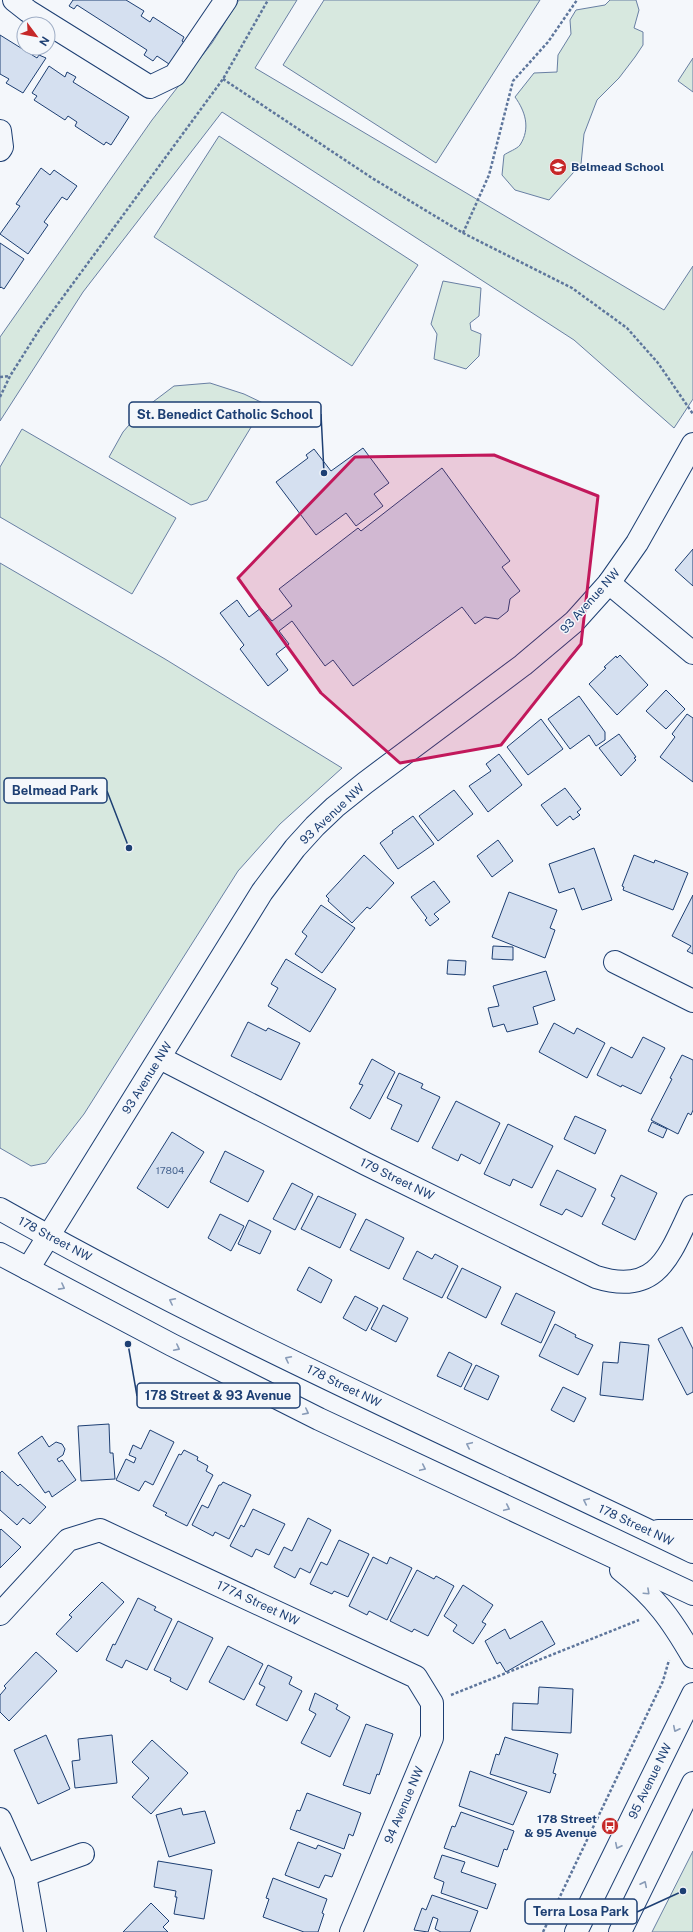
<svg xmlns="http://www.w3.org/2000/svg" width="693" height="1932" font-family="'Public Sans',sans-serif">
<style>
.green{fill:#d7e8df;stroke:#687fa3}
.building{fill:#d5e0f0;stroke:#1d3f73}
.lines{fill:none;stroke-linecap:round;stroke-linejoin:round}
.minor-casing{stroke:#1d3f73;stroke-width:24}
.major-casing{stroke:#1d3f73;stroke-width:24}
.path{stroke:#5e769c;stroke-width:2.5;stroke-dasharray:3 2;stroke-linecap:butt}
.minor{stroke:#f4f7fb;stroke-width:22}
.major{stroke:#f4f7fb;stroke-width:22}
.oneway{stroke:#889bb7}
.marked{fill:#c2185b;fill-opacity:0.2;stroke:#c2185b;stroke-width:3;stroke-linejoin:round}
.labels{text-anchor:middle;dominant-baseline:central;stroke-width:3;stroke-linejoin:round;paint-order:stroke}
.number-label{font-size:10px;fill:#4b6792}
.poi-label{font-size:12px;font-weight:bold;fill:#1d3f73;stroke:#f4f7fb;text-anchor:start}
.street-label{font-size:12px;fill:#1d3f73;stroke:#f4f7fb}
.leader{fill:none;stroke:#1d3f73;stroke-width:1.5}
.callout-dot{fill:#1d3f73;stroke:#f4f7fb;stroke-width:1.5}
.callout{fill:#f4f7fb;stroke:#1d3f73;stroke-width:1.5}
.callout-label{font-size:13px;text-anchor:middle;font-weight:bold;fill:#1d3f73}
</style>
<rect width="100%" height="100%" fill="#f4f7fb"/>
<!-- green -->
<g class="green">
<polygon points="239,0 297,0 255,68 664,310 693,266 693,399 674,428 574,340 222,112 83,292 0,421 0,337 152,120 212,43"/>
<polygon points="324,0 540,0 436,163 283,65"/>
<path d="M610,0H636L639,10L634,28L643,32V45L635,57L619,78L597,100L584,134L581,164L549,200L515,190L502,175L504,155C508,152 517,149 520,145C531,128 525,111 515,97L534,73L557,72L558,55L571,34L570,20L576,10L605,5Z"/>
<polygon points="693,58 693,92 678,81"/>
<polygon points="219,136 418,265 352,366 154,237"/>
<polygon points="443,281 481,288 479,316 470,323 471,330 481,334 479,356 466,369 434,359 437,334 431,324"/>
<polygon points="210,383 244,394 265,404 207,500 191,505 109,457 123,432 141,411 174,386"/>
<polygon points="22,429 176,518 132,594 0,517 0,467"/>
<polygon points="0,563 165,659 342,768 280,824 238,871 84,1114 46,1163 31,1166 0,1148"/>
<polygon points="693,1851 693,1932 652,1932"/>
</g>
<!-- building -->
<g class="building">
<polygon points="73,0 126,0 144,11 141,16 150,22 153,17 184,37 182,41 186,44 172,66 157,56 153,61 144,55 147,50 77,5 74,9 69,6"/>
<polygon points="0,35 37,58 39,55 46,58 23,93 6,83 9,79 0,74"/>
<polygon points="49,66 65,77 67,72 76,77 73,82 129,117 111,145 106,142 104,145 75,126 77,122 68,116 65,120 34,100 37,96 32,93"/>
<polygon points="41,168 50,175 54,170 77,186 67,200 62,197 44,222 48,225 28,254 0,234 20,206 16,204"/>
<polygon points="0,243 24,259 4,289 1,287 0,288"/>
<polygon points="363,448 389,483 374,494 383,506 356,526 346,513 316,535 276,482 308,458 306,455 314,449 331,471"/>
<polygon points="442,468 510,561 502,567 520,591 510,599 508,611 498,619 485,617 475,624 462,607 353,686 333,660 325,666 292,621 279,631 289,644 276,654 288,670 268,686 240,649 244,645 220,613 237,600 249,617 261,608 272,621 292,606 279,589 358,528 361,531"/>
<polygon points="693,549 693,586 675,570"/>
<polygon points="620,655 648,685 617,715 589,684 606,668 604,667 616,656 617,658"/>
<polygon points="666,690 685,709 666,729 646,711"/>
<polygon points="579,696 605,732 605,740 596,746 589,735 570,749 548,719"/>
<polygon points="687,714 693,718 693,782 660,757 675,737 672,734"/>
<polygon points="541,719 563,749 528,775 507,747"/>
<polygon points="619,734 636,757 634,758 636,760 621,776 599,748"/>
<polygon points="499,754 522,785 488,812 469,786 491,771 486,764"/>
<polygon points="565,788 581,809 577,812 580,815 573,820 570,816 557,826 541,805"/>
<polygon points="454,790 473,814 438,841 419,816"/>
<polygon points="413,816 434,844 398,869 380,843 393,833 392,831"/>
<polygon points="498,840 513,861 492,877 477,856"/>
<polygon points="594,848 612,900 582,910 574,888 559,893 549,864"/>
<polygon points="364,855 394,883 370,909 367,907 352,923 328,901 329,899 326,896"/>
<polygon points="634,855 654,863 655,860 688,873 673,910 623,890 624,887 622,886"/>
<polygon points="434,881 450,902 434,914 439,919 430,926 425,920 427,918 411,897"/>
<polygon points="509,892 557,910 550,928 555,930 545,958 492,937"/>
<polygon points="693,895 693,954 687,951 691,946 672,936"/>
<polygon points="321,905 355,928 322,973 295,954 307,936 302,932"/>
<polygon points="493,946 513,947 513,960 492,959"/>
<polygon points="286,959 336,989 310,1032 268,1006 278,988 271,984"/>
<polygon points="448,960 466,961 465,975 447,974"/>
<polygon points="546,971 555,1000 533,1007 538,1024 507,1032 504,1024 493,1027 488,1008 499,1006 493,986"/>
<polygon points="248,1022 266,1031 268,1028 300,1043 281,1080 231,1056"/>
<polygon points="554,1023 574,1034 577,1028 605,1043 587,1078 539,1052"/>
<polygon points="643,1037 665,1048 641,1094 622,1085 621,1087 597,1075 611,1047 632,1058"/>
<polygon points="682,1055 693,1060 693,1110 691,1115 688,1113 678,1134 651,1120 672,1079 670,1078"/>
<polygon points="372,1059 395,1072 370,1119 350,1108 363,1085 359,1084"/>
<polygon points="399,1073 423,1084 421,1088 440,1097 418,1142 391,1129 402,1105 387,1098"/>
<polygon points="456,1101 500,1123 480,1164 461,1154 458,1161 432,1148"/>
<polygon points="575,1116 606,1130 595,1154 564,1139"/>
<polygon points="652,1122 667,1129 663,1138 648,1131"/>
<polygon points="508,1124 553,1146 532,1188 513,1179 510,1186 484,1174"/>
<polygon points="172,1132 204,1152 168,1208 137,1188"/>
<polygon points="225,1151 264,1171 248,1202 210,1182"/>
<polygon points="557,1170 596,1189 582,1217 566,1209 562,1215 540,1205"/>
<polygon points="621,1175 657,1193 635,1240 602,1224 615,1198 611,1196"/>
<polygon points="292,1183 313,1194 295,1230 273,1219"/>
<polygon points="318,1196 356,1214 340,1248 301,1229"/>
<polygon points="220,1214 244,1226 231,1251 208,1238"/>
<polygon points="366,1219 404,1238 389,1269 350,1250"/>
<polygon points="249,1220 271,1231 260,1254 238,1244"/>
<polygon points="417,1251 432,1259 435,1254 458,1266 442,1298 403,1279"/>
<polygon points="309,1267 332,1280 321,1303 297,1290"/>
<polygon points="462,1268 501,1287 486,1318 447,1298"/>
<polygon points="516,1293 555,1312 541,1343 501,1324"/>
<polygon points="355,1296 378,1308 366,1331 343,1318"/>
<polygon points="383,1305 408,1318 396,1342 371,1329"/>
<polygon points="555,1324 576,1335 575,1337 593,1345 578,1375 539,1356"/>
<polygon points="682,1327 693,1349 693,1392 687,1395 658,1339"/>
<polygon points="620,1342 649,1345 643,1400 600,1395 603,1362 618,1363"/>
<polygon points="449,1352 472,1364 461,1387 437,1376"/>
<polygon points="476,1365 499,1376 488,1400 464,1389"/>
<polygon points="563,1387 586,1398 574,1422 551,1410"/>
<polygon points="109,1424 110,1453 113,1453 115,1479 81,1481 78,1426"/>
<polygon points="150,1430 174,1442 153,1485 145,1481 139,1491 116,1480 126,1459 134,1463 136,1458 129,1455 133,1445 141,1449"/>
<polygon points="42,1436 49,1447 56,1442 62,1444 65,1449 63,1455 57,1459 59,1462 62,1460 76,1480 52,1497 49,1491 45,1493 18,1453"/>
<polygon points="184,1450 198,1457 197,1460 208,1466 206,1471 213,1475 187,1526 165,1515 167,1513 153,1506 179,1454 181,1455"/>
<polygon points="2,1471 18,1486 20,1484 46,1507 30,1524 23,1518 17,1525 0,1510 0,1473"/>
<polygon points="223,1482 251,1495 229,1539 215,1532 213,1536 192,1525 202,1505 208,1508 219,1485 221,1485"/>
<polygon points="253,1509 285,1524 269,1555 256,1549 252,1557 230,1546 241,1525 244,1527"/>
<polygon points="308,1518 331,1530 310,1573 300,1568 295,1578 274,1567 284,1547 292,1551"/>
<polygon points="1,1529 21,1547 0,1568 0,1530"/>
<polygon points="339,1540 369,1554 348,1597 334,1591 332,1594 310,1584 321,1562 327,1565"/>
<polygon points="373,1557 387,1564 390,1557 412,1568 387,1620 369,1611 367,1615 349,1606"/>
<polygon points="417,1570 434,1579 436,1576 454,1586 428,1636 414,1629 412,1632 390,1621"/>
<polygon points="102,1582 124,1602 77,1652 56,1634 72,1617 69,1615"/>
<polygon points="463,1585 493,1605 482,1622 486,1624 473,1644 453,1631 457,1625 444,1616"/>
<polygon points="138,1598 156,1607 154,1610 172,1619 147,1670 126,1660 122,1668 106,1660 113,1644 115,1645"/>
<polygon points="178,1621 213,1638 187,1690 170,1681 171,1678 154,1670"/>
<polygon points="542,1621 555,1644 506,1672 500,1662 497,1664 485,1641 505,1629 510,1639"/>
<polygon points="228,1646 263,1664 244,1700 209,1682"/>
<polygon points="36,1652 57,1671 9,1721 0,1712 0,1695 6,1688 4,1686"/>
<polygon points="268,1665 292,1677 289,1684 302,1691 287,1721 256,1705 265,1687 259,1684"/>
<polygon points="539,1687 573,1689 571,1733 512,1730 513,1703 538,1704"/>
<polygon points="315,1693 338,1705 336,1709 350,1717 330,1757 301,1743 316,1714 309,1710"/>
<polygon points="366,1724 393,1734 379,1775 377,1774 370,1794 343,1785"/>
<polygon points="46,1735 70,1789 38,1804 14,1750"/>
<polygon points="112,1735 117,1783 75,1788 72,1761 80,1760 78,1739"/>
<polygon points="505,1737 558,1754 553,1773 556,1774 550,1793 490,1774 496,1754 499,1755"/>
<polygon points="152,1740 188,1773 151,1814 132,1797 149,1778 132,1762"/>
<polygon points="470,1771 527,1792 513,1825 459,1806"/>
<polygon points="307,1793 361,1813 353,1836 349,1834 344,1849 290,1829 297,1810 300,1811"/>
<polygon points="181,1808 183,1815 205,1811 215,1843 169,1857 156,1815"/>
<polygon points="461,1812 514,1831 507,1850 504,1849 498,1867 444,1848 452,1826 455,1827"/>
<polygon points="298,1842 316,1849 318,1845 341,1854 332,1877 325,1875 319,1888 285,1875"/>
<polygon points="442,1855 465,1862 461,1872 496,1884 487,1909 441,1893 444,1882 434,1878"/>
<polygon points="158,1861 212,1870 204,1919 174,1914 177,1897 175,1897 176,1891 154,1887"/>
<polygon points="273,1878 327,1899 322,1913 324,1914 318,1932 304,1932 263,1917 269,1899 266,1898"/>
<polygon points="432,1895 478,1911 470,1932 441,1932 435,1929 438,1919 433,1917 428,1932 414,1930 422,1908 426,1910"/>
<polygon points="151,1903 169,1921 163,1927 168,1932 123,1932"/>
</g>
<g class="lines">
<defs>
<g id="minor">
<polyline points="14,0 28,11 150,87 175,75 226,0"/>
<polyline points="0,131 2,147 0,150"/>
<polyline points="609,583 693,653"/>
<polyline points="615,962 693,1001"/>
<path d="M160,1058L366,1164L596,1277C659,1297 670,1253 693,1206"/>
<polyline points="28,1269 262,892 295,848 315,826 335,807 365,783 523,665 574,622 609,583 637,543 693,444"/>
<polyline points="0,1614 68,1540 100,1530 416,1677 432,1703 432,1738 351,1932"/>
<polyline points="0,1819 25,1875 35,1932"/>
<polyline points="25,1875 83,1854"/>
</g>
<g id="major">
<path d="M0,1209C224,1336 461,1440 693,1552"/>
<polyline points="0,1254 172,1345 319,1419 693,1594"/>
<polyline points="658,1531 693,1531"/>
<path d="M621,1570C656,1598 671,1619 693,1657"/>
<polyline points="576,1932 693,1694"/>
<polyline points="620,1932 693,1783"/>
</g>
</defs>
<!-- minor casing -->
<use href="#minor" class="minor-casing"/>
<!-- major casing -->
<use href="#major" class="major-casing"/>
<!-- path -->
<g class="path">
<polyline points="223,79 372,178 463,233 572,288 627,328 658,363 693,414"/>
<polyline points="463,233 489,175 513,81 548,42 577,0"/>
<polyline points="0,377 10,376"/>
<polyline points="0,397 10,376 41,327 223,79 268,0"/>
<polyline points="451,1695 639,1620"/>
<polyline points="543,1932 663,1681 669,1660"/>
</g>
<!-- minor -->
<use href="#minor" class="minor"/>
<!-- major -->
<use href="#major" class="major"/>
</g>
<!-- one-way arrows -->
<defs><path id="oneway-chevron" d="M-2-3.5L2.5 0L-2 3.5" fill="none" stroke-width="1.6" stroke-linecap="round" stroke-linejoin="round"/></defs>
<g class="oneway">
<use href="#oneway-chevron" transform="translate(62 1287) rotate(28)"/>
<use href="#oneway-chevron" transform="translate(172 1301) rotate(-153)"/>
<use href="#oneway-chevron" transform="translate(177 1348) rotate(27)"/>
<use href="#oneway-chevron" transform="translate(288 1359) rotate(-153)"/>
<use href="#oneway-chevron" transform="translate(306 1412) rotate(27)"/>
<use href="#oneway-chevron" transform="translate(469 1445) rotate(-155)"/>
<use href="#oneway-chevron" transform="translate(423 1468) rotate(25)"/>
<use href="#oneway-chevron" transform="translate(586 1501) rotate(-155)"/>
<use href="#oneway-chevron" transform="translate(507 1508) rotate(25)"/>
<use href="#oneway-chevron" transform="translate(647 1592) rotate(43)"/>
<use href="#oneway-chevron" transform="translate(676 1729) rotate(116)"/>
<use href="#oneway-chevron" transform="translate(618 1846) rotate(116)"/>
<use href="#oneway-chevron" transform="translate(644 1884) rotate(-64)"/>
</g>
<!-- marked area -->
<path class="marked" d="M494,455L598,496L581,644L501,745L400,763L321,693L238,578L355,457Z"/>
<!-- icons -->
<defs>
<symbol id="school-disc" viewBox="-11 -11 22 22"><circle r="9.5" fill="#c62828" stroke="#f4f7fb"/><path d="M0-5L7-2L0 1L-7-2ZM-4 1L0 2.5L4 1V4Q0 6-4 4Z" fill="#fff"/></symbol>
<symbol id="bus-disc" viewBox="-11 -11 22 22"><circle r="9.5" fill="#c62828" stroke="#f4f7fb"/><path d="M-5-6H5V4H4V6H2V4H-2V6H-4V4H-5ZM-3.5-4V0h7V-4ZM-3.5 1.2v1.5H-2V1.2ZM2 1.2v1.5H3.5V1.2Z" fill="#fff"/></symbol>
</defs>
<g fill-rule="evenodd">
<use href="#school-disc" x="548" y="157" width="20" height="20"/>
<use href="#bus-disc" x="600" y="1816" width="20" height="20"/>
</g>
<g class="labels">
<!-- number labels -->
<g class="number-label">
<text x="170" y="1170">17804</text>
</g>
<!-- poi labels -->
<g class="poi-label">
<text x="571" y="167">Belmead School</text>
<text x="597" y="1819" text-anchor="end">178 Street<tspan x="597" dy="14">&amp; 95 Avenue</tspan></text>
</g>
<!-- street labels -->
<g class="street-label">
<text transform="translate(590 601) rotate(-48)">93 Avenue NW</text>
<text transform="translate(332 814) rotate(-43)">93 Avenue NW</text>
<text transform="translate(147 1078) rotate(-58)">93 Avenue NW</text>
<text transform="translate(397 1179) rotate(26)">179 Street NW</text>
<text transform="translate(55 1239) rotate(28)">178 Street NW</text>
<text transform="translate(344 1386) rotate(26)">178 Street NW</text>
<text transform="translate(636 1525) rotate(25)">178 Street NW</text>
<text transform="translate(258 1603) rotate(25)">177A Street NW</text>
<text transform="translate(650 1781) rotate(-64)">95 Avenue NW</text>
<text transform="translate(404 1805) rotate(-67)">94 Avenue NW</text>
</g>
</g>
<!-- callouts -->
<path class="leader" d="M324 473L321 414M129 848L107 791M128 1344L137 1396M683 1891L637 1912"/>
<g class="callout-dot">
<circle cx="324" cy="473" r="4"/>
<circle cx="129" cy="848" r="4"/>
<circle cx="128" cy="1344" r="4"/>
<circle cx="683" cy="1891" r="4"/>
</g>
<g class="callout">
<rect x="129" y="402" width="192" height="25" rx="4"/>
<rect x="4" y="778" width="103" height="25" rx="4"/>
<rect x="137" y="1383" width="163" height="25" rx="4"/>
<rect x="525" y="1899" width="112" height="25" rx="4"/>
</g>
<g class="callout-label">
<text x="225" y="419">St. Benedict Catholic School</text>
<text x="55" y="795">Belmead Park</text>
<text x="218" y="1400">178 Street &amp; 93 Avenue</text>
<text x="581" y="1916">Terra Losa Park</text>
</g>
<!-- north arrow -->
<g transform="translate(36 36) rotate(122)"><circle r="19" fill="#f4f7fb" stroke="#9eadc5"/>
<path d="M0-3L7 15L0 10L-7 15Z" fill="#c62828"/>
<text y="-6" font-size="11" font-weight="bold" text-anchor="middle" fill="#1d3f73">N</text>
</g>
</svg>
